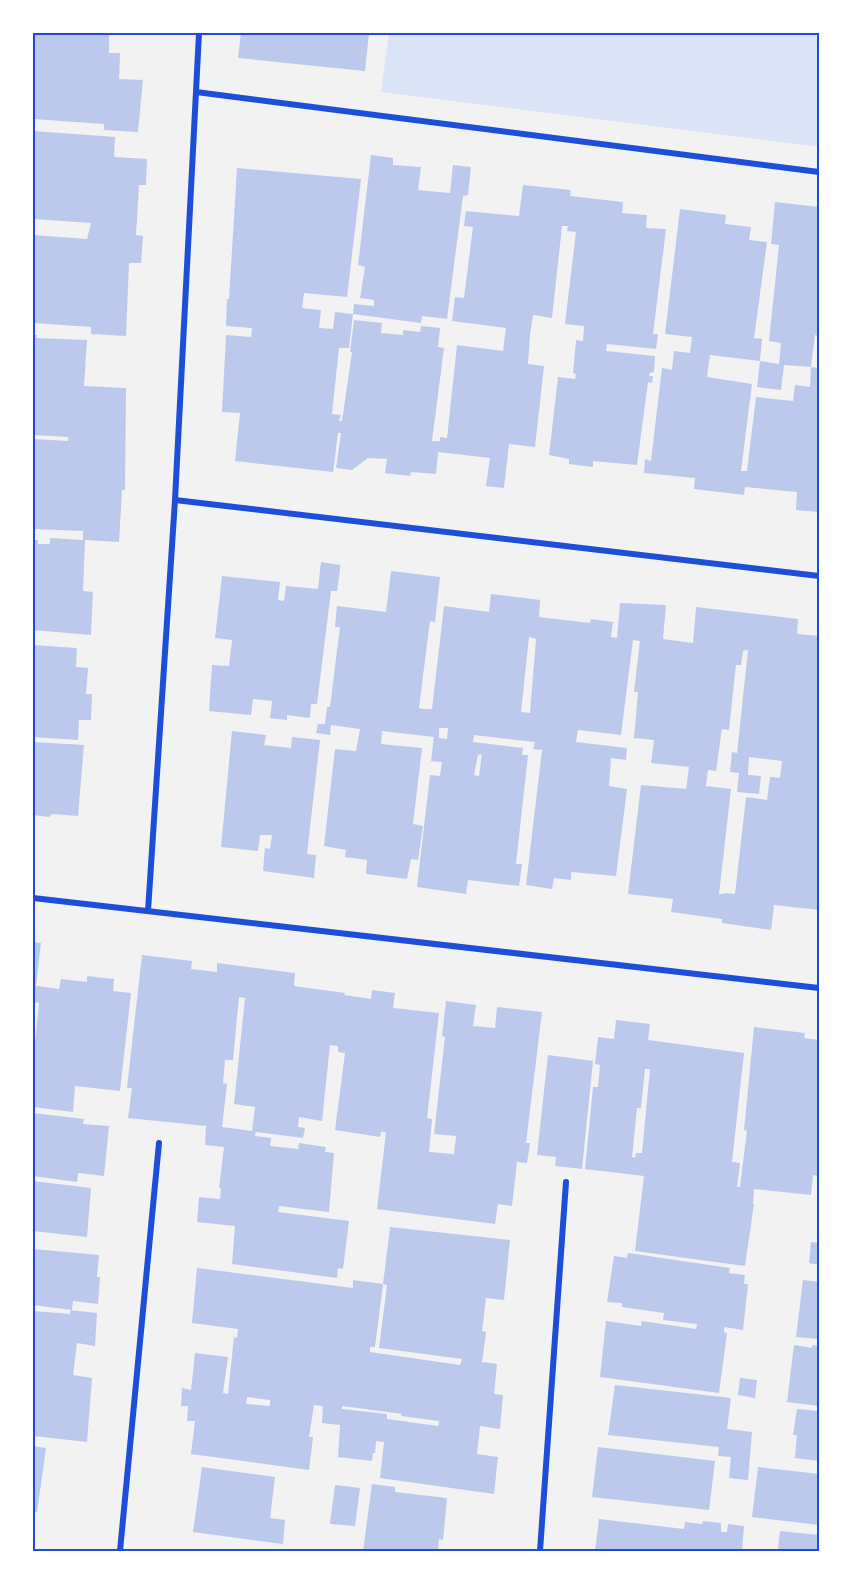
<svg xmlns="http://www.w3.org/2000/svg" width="852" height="1584" font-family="Georgia,serif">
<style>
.green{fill:#dbe4f7}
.building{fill:#bdc9ec;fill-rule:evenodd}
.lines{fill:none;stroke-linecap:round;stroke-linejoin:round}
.minor{stroke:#1d4ed8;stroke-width:6}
.neatline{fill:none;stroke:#1d4ed8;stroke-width:2}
</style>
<rect width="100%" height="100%" fill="#f2f2f2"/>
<!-- green -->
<polygon class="green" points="389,33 819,33 819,147 381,92"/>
<!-- building -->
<g class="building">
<polygon points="33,33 109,33 109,53 120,53 119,79 143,80 138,132 104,130 104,124 33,119"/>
<polygon points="241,33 369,33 365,71 238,58"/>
<polygon points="33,131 115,137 114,157 147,159 146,185 139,185 136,235 143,236 141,263 129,263 126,336 91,334 91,327 33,323 33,235 87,239 91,223 33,219"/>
<polygon points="371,155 393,158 393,165 421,167 418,190 450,193 453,165 471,167 468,195 463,196 447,319 422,316 421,323 353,314 354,304 374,306 374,300 360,298 365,267 358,265"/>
<polygon points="237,168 361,179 347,297 304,293 302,308 321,310 319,328 333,329 335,312 353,314 349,348 339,348 332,414 341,415 339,421 342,421 352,352 350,352 354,320 382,323 381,333 403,335 403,330 420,332 421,326 440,328 438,347 444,348 432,441 440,441 440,437 447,438 457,345 503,351 506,328 452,321 455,297 464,298 473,227 464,226 466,211 519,216 523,185 571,190 570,196 623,202 622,213 647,215 646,228 666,229 653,334 658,334 656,349 607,344 606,351 655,356 654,372 650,373 649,376 653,376 652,383 648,382 637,465 593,461 593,467 569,464 569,459 549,455 558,377 575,379 576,374 573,373 576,340 583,341 584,326 565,324 576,232 567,231 568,226 562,226 552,318 533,315 530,335 528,364 544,366 535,447 509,444 504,488 486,486 490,458 438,452 436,474 411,472 410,476 385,473 387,459 368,458 352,470 336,468 341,433 338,433 333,472 235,461 240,413 222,412 226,335 251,337 252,328 226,326 227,299 229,299"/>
<path d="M775,202L819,207V336L815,335L811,367L819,368V512L796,510L797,492L745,487L744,495L694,489L695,478L644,473L645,459L651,461L662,368L672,370L674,351L690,353L692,337L665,334L680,209L726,215L725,224L751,227L749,240L767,242L754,338L762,339L760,361L779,364L781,343L769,341L779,245L771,244ZM710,355L760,361L757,387L781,390L784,365L811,367L810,387L795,385L793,401L756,397L747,471H741L752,384L707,377Z"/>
<polygon points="33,335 37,335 36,338 87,340 84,386 126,388 125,490 122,490 119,542 85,540 83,591 93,592 91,635 33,630 33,540 38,540 38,544 50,544 50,538 83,540 83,531 33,529 33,439 68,441 68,437 33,435"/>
<polygon points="321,562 340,565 340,570 337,591 331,591 317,704 311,704 310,718 287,715 287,720 270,718 272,701 253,699 251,715 209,711 212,665 229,666 232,640 215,638 222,576 280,582 278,600 284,601 286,586 318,589"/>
<path d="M391,571L440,577L435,622L430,621L419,708L424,709H432L444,606L489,612L491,594L540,600L539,617L590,623L591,619L613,622L611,637L617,638L620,603L666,605L663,639L693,643L696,607L798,619L797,634L819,636V910L774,905L771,930L722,923V919L671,912L673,899L628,894L641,785L686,789L689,767L651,763L654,740L634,738L638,692H634L640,641L633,640L621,735L578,730L576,742L627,748L626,760L611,758L609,786L627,789L616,876L571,872V880L554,878L552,889L526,885L542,750L533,749L535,742L474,735L473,742L523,748L522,755H528L516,864H522L519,886L468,880L466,894L417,887L430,775L440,776L442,762L431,761L434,737L382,731L381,744L422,748L413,824L423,826L418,860L411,859L407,879L366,874L367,860L345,857L346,850L324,846L335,749L356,751L360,729L331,725L330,735L316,733L318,724H325L327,707H330L340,627H335L337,606L386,612ZM529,637L536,639L530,713L521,712ZM748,650L737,753L732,752L730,772L739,773L737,792L759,794L761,776L748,775L749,757L782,761L780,778L770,777L767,800L746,797L735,894L725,893V894H719L731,789L706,786L708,770L716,771L722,729L729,730L736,665H741L743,651ZM439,728H448L447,739L439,738ZM482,754L479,776L474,775L478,755Z"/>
<polygon points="33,645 77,648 76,667 88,668 86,694 92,694 91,720 79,720 78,740 33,737"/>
<polygon points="232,731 266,735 264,745 291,748 292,737 320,740 307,854 316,855 314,878 263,871 265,848 270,849 272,835 260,835 258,851 221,847"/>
<polygon points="33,742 84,745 78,816 52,814 49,817 33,815"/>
<polygon points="33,942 41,943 36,986 59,989 61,979 87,982 87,976 114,979 113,991 131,993 120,1091 75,1086 73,1112 33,1107 33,1062 39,1003 34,1002 33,1000"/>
<path d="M142,955L192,961L191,969L217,972V963L295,973L294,986L345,993L344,995L371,999L372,990L395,993L393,1008L439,1013L427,1118L432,1119L429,1152L454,1154L456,1136L434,1134L445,1037L442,1036L446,1001L476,1005L473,1026L495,1028L497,1007L542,1012L526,1143H530L527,1163L517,1162L512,1206L498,1204L495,1224L377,1209L386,1132H381L380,1137L335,1130L345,1053L338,1052V1046L330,1045L322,1121L299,1117L298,1127L305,1128L303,1138L256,1132L255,1136L271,1138L270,1146L298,1149L299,1143L326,1147L325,1152L334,1153L329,1212L279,1206L278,1212L349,1221L343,1269L338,1268L337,1278L232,1264L235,1226L197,1222L199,1197L220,1199L221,1188H219L224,1147L205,1145L206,1126L128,1118L132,1088H127ZM239,997L245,998L234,1104L255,1107L252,1131L222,1127L227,1084L223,1083L225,1060H233Z"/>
<path d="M616,1020L650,1024L648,1040L744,1053L732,1162L740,1163L737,1187H740L747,1131L744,1130L754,1027L805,1033L804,1038L819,1040V1176L813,1175L811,1195L754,1189L753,1204H754L745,1266L635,1251L644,1176L585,1169L593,1087H598L600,1065L595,1064L598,1037L614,1039ZM645,1069H650L642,1153H636L635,1158L632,1157L637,1108H641Z"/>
<polygon points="548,1055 593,1061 582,1169 555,1166 556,1157 537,1155"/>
<polygon points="33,1113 84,1119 83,1124 109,1126 104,1176 78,1173 77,1182 33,1176"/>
<polygon points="33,1181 91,1188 87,1237 33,1231"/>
<path d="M390,1227L510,1240L504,1300L486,1298L482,1331L486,1332L482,1362L497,1364L494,1394L503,1395L500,1429L480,1426L477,1454L498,1457L494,1494L380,1478L384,1442L376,1441L375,1453H373L372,1461L338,1457L340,1425L322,1423L323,1406L314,1405L309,1437H313L309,1470L191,1454L195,1421H187L188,1406H181L182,1388L191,1390L195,1353L228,1357L223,1393L228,1394L234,1337L237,1338L238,1329L192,1323L197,1268L353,1288V1280L383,1284ZM383,1284L387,1285L379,1348L462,1359L460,1365L370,1352V1347H375ZM247,1397L270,1400V1406L246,1404ZM342,1406L402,1414L401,1416L439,1421L438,1426L387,1419V1414L342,1409Z"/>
<polygon points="811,1242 819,1243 819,1265 809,1263"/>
<polygon points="33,1249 99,1255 97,1277 100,1277 98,1304 73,1301 72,1310 33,1305"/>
<polygon points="628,1253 730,1268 729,1273 745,1275 744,1284 748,1284 743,1330 724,1327 724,1332 727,1333 719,1393 600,1377 606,1321 641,1326 642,1321 696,1329 697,1324 663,1320 664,1313 622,1307 622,1303 607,1302 614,1256 627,1258"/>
<polygon points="803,1280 819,1282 819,1339 796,1337"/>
<polygon points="70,1310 97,1313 95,1346 77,1343 73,1375 92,1378 87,1442 33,1436 33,1311 70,1314"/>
<polygon points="794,1345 812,1348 812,1345 819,1346 819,1406 787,1402"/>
<polygon points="740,1378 757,1380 755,1398 738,1395"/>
<polygon points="615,1385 731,1398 727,1429 752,1432 748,1480 729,1478 731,1457 718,1456 719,1447 608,1435"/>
<polygon points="797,1409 819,1411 819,1461 795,1458 797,1435 793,1435"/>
<polygon points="33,1446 46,1448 37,1512 33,1511"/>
<polygon points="598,1447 715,1461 709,1510 592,1497"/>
<polygon points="202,1467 275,1477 270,1518 285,1520 283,1544 193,1532"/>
<polygon points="758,1467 819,1474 819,1525 752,1517"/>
<polygon points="372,1484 395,1487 395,1492 447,1498 443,1540 439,1539 438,1551 363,1551"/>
<polygon points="335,1485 360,1488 355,1526 330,1524"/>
<polygon points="599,1519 684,1529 685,1522 702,1524 703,1521 721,1523 721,1532 727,1532 728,1524 744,1526 742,1551 595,1551"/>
<polygon points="780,1531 819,1535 819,1551 778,1551"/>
</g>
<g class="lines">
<!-- minor -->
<g class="minor">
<polyline points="196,92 819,172"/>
<polyline points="175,500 819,576"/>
<polyline points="33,898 819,988"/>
<polyline points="148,911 175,500 199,33"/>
<polyline points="120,1551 159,1143"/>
<polyline points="540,1551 566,1182"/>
</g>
</g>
<!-- border -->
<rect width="852" height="1584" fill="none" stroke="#ffffff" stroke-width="69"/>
<rect x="34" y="34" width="784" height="1516" class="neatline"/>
</svg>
